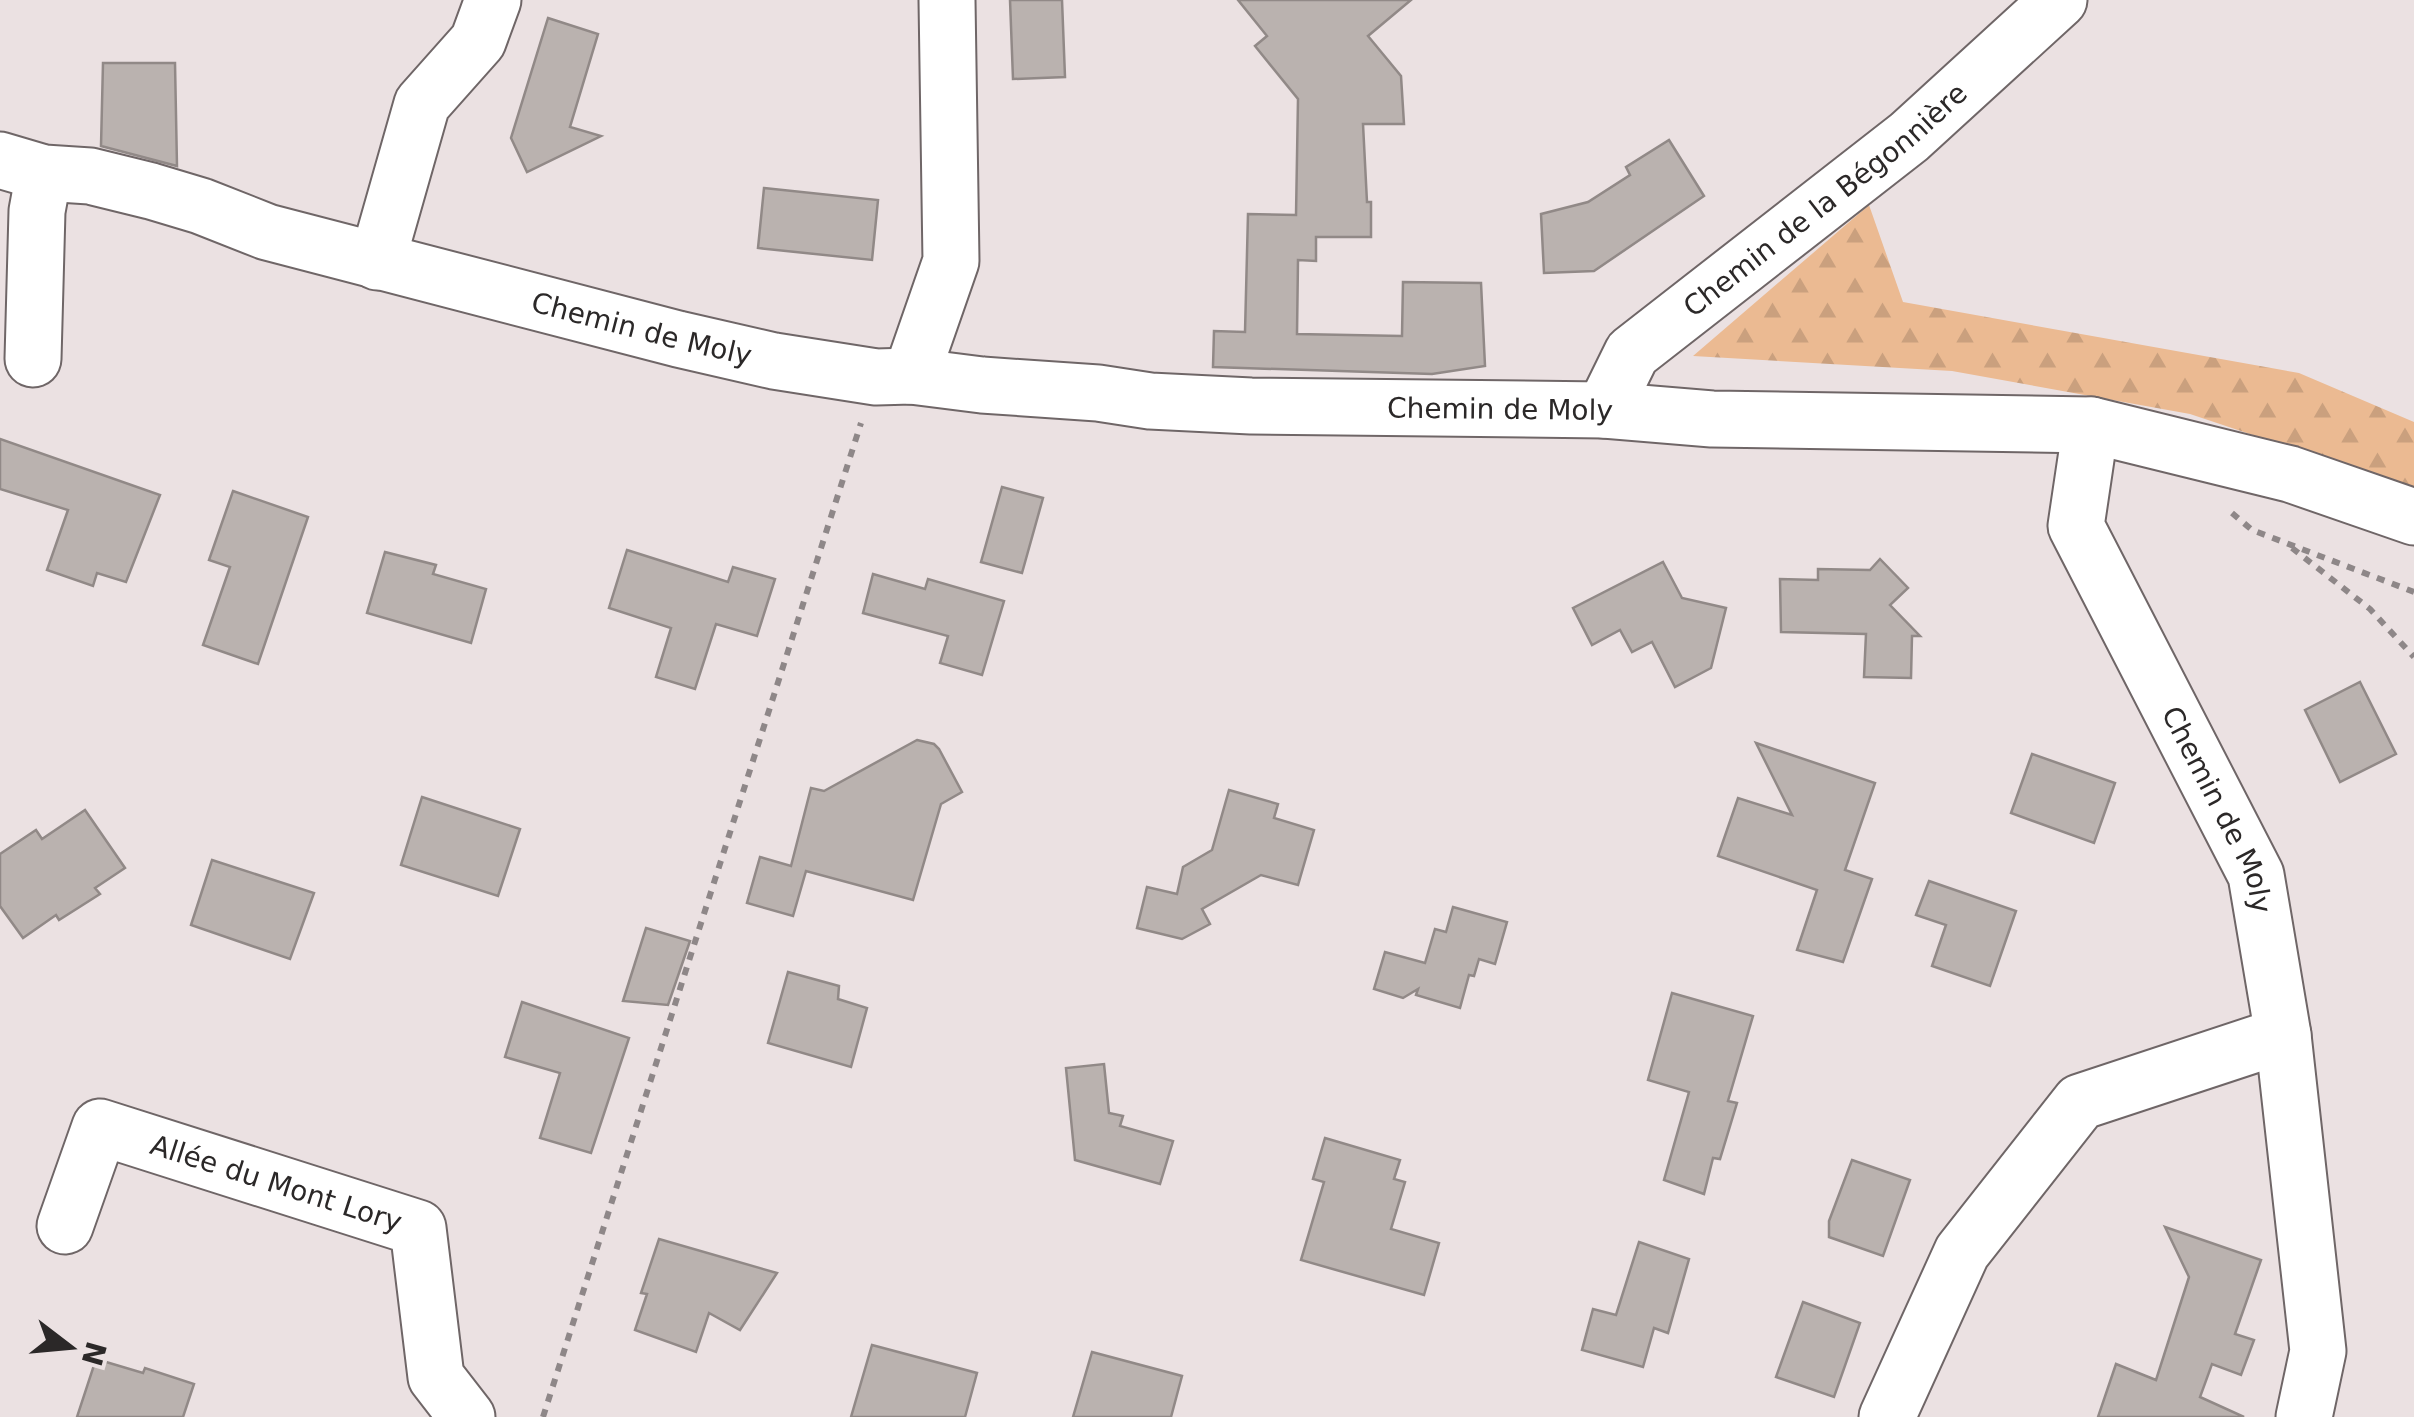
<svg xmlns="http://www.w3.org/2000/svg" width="2414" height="1417" font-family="'DejaVu Sans',sans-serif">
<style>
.forest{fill:url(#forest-firs)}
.building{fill:#bab2af;stroke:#918987;stroke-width:2.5}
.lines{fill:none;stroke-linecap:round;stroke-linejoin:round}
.minor-casing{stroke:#6f6667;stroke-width:59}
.path{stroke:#8e8788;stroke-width:6;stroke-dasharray:8 8;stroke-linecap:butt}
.minor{stroke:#fff;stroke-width:55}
.labels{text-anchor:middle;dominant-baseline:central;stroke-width:10;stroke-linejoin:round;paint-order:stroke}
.street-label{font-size:28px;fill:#2b2828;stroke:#ebe1e2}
</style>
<defs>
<pattern id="forest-firs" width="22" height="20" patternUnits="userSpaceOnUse" patternTransform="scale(2.5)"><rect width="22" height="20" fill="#ebba92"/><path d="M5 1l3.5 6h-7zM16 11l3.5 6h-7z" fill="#caa07e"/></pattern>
</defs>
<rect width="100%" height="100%" fill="#ebe1e2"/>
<!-- forest -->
<polygon class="forest" points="1869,205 1903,302 2299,373 2414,422 2414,489 2190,414 1952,371 1693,356"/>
<!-- building -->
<g class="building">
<polygon points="1010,0 1062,0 1065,77 1013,79"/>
<polygon points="1238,0 1411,0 1368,36 1401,76 1404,124 1363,124 1367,202 1371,202 1371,237 1316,237 1316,261 1298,260 1297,334 1402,336 1403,282 1481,283 1485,366 1432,374 1213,367 1214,331 1245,332 1248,214 1296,215 1298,99 1255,46 1267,36"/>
<polygon points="548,18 598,34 570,127 601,136 527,172 511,138"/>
<polygon points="103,63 175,63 177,166 101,146"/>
<polygon points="1669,140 1704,196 1594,271 1544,273 1541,214 1588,202 1630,175 1626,167"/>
<polygon points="764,188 878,200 872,260 758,248"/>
<polygon points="0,439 160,495 126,582 97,573 93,586 47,570 68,510 0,489"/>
<polygon points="1002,487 1043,498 1022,573 981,562"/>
<polygon points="233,491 308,517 258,664 203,645 230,567 209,560"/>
<polygon points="627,550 728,582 733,567 775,579 757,636 716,624 695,689 656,677 671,628 609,608"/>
<polygon points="385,552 436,565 433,574 486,589 471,643 367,613"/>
<polygon points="1880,559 1908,588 1890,605 1920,636 1912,636 1911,678 1864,677 1866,634 1781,632 1780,579 1818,580 1818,569 1870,570"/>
<polygon points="1663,562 1682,598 1726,608 1711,668 1675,687 1652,642 1632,652 1620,630 1592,645 1573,608"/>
<polygon points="873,574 925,589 928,579 1004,601 982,675 940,663 948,636 863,613"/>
<polygon points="2360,682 2396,754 2340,782 2305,710"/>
<polygon points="917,740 934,744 939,749 962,792 941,804 913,900 806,871 793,916 747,903 760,857 791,866 811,788 824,791"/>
<polygon points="1756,743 1875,783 1845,870 1872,879 1843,962 1797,950 1817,890 1718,856 1738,798 1792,815"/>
<polygon points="2032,754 2115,783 2094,843 2011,813"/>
<polygon points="1229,790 1278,804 1274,818 1314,830 1298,885 1261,875 1202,909 1210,924 1182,939 1137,928 1147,887 1177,894 1183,867 1212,850"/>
<polygon points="422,797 520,829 498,896 401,865"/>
<polygon points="85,810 125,868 95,888 100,894 59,920 56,915 23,938 0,906 0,854 36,830 42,839"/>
<polygon points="212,860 314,893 290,959 191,925"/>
<polygon points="1929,881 2016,911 1990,986 1932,966 1946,925 1916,915"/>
<polygon points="1453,907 1507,922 1495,964 1479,959 1474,976 1469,975 1460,1008 1416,995 1418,989 1403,998 1374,989 1385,952 1425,963 1435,929 1446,932"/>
<polygon points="646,928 690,941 668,1005 623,1001"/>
<polygon points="788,972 839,986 838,999 867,1008 851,1067 768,1043"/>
<polygon points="1672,993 1753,1016 1728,1101 1737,1103 1720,1159 1713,1158 1704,1194 1664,1180 1689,1092 1648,1080"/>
<polygon points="522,1002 629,1038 591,1153 540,1138 560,1073 505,1057"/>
<polygon points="1104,1064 1109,1113 1123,1116 1120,1126 1173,1141 1160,1184 1075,1160 1066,1068"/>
<polygon points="1325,1138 1400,1160 1394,1179 1405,1182 1391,1229 1439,1243 1424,1295 1301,1260 1324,1182 1313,1179"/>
<polygon points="1852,1160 1910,1180 1883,1256 1829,1237 1829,1221"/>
<polygon points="2165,1227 2261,1260 2235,1334 2254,1340 2241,1375 2212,1364 2200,1397 2244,1417 2098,1417 2116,1364 2156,1380 2189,1277"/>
<polygon points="659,1239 777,1273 740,1330 709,1313 696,1352 635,1330 647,1294 641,1293"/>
<polygon points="1639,1242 1689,1259 1668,1333 1654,1328 1643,1367 1582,1350 1593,1309 1616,1315"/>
<polygon points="1803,1302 1860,1323 1834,1397 1776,1377"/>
<polygon points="872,1345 977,1373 965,1417 851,1417"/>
<polygon points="1092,1352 1182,1376 1171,1417 1073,1417"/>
<polygon points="96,1359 143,1373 145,1368 194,1384 183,1417 77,1417"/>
</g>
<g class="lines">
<defs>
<g id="minor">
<path id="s1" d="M0,160L44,173L90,176L151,191L201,206L267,232L678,339L774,361L876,377L911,376L982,385L1098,393L1150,401L1251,406L1604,410L1712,419L2091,425L2290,474L2414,517"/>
<polyline points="377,262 422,104 478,41 493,0"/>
<polyline points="33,359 37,211 44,173"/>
<polyline points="911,376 951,261 947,0"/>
<path id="s2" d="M1604,410L1632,353L1909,137L2059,0"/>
<path id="s3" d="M2091,425L2076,526L2256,875L2283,1035L2318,1351L2304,1417"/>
<path id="s4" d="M65,1226L100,1127L418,1228L436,1377L467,1417"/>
<polyline points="1887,1417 1962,1252 2080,1102 2283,1035"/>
</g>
</defs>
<!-- minor casing -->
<use href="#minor" class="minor-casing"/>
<!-- path -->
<g class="path">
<polyline points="2232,513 2252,530 2414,592"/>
<polyline points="2292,548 2370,609 2414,657"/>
<polyline points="543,1417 861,423"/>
</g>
<!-- minor -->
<use href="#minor" class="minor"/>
</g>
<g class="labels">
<!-- street labels -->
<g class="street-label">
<text stroke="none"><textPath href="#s2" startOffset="310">Chemin de la Bégonnière</textPath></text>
<text stroke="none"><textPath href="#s1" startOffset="665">Chemin de Moly</textPath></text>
<text stroke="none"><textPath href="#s1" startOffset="1530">Chemin de Moly</textPath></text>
<text stroke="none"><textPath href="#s3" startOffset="420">Chemin de Moly</textPath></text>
<text stroke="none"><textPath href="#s4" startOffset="290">Allée du Mont Lory</textPath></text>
</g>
</g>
<!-- north arrow -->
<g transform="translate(70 1347) rotate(106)" stroke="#ebe1e2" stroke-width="8" paint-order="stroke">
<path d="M0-8L18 38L0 25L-18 38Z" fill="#2b2828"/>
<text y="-15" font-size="28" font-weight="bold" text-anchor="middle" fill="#2b2828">N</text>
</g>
</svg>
